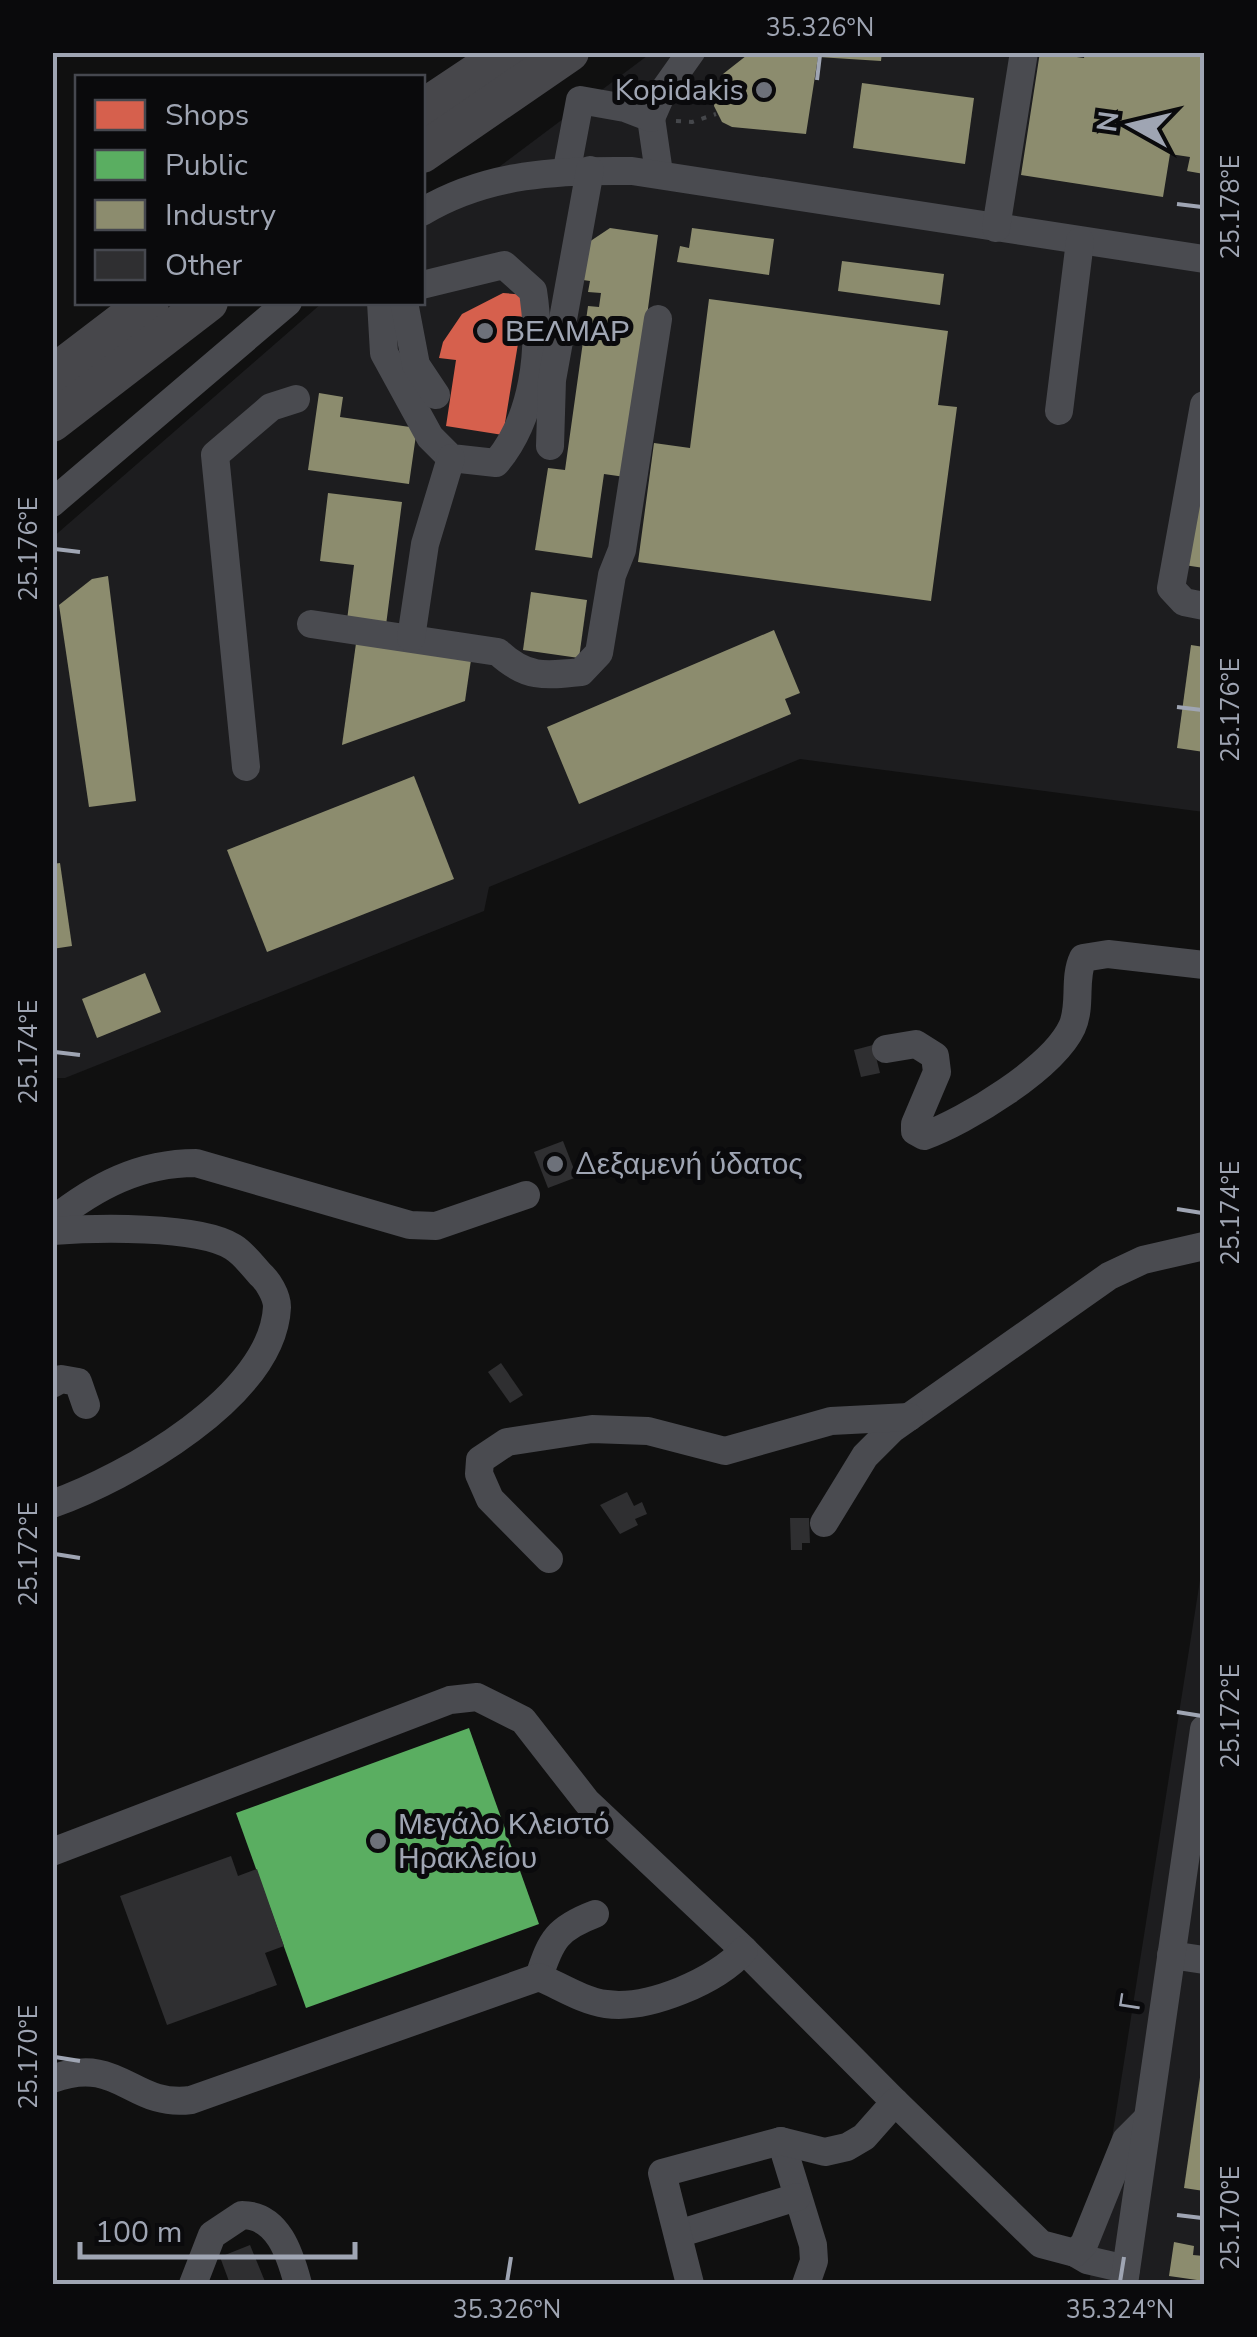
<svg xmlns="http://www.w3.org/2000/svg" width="1257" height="2337" font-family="'Nunito Sans',sans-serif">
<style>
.built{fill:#1d1d1f}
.shops{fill:#d6604d}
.public{fill:#5aae61}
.industry{fill:#8c8c6e}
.building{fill:#2f2f31}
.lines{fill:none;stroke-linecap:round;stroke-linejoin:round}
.path{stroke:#45474b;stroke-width:4;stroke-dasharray:5 8;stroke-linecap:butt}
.minor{stroke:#4a4b50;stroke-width:28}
.highway{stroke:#47474b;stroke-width:40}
.ticks{fill:none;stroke:#9fa5b3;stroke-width:4}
.poi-dot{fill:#6d717a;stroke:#0a0a0c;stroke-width:4}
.labels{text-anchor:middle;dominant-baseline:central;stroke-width:10;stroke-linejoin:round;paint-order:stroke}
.poi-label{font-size:30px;fill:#9fa5b3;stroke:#0a0a0c;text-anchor:start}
.street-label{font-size:30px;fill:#9fa5b3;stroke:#0a0a0c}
.neatline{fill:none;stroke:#9fa5b3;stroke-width:4}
.ticks-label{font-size:25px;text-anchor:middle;fill:#9fa5b3}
</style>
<rect width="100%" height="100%" fill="#101010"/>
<!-- built -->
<g class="built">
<polygon points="651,53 1204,53 1204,812 800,759 489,887 484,911 65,1078 53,1078 52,538 322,303 422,302 423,224"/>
<polygon points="1204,1555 1204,2284 1089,2284"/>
</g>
<!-- shops -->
<polygon class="shops" points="503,293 526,295 503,435 446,426 456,360 439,358 443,342 462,314"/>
<!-- public -->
<polygon class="public" points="469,1728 539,1924 306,2008 236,1813"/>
<!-- industry -->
<g class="industry">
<polygon points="751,52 882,52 881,61 818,57 806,134 732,127 722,122 714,106 716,87 723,74"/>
<polygon points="1040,52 1084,58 1085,52 1204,52 1204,174 1187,171 1190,157 1170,154 1163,197 1021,175"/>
<polygon points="862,83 974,98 965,164 853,148"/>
<polygon points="610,228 658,235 625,477 604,474 592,558 535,550 548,468 565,470 588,306 599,307 601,293 588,292 590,281 576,279 589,242"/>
<polygon points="692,228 774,239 769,275 677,262 680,246 689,248"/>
<polygon points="842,261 944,274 940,305 838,291"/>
<polygon points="709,299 948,331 938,405 957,407 931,601 638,562 654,443 690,448"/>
<polygon points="319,393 343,397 340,417 417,428 409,484 308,470"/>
<polygon points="1204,457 1204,568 1184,565"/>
<polygon points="328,493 402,502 386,625 347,620 354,565 320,561"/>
<polygon points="108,576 136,801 89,807 59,605 92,579"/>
<polygon points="531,592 587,600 579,658 523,650"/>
<polygon points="774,630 800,693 785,699 791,714 579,804 547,727"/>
<polygon points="357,636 472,653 465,701 342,745"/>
<polygon points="1191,645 1204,647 1204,752 1177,748"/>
<polygon points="414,776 454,879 267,952 227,850"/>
<polygon points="60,863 72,946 52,949 52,864"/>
<polygon points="145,973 161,1012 97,1038 82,999"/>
<polygon points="1202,2064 1204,2064 1204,2191 1184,2188"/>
<polygon points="1174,2242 1194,2246 1193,2255 1204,2256 1204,2281 1169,2276"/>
</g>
<!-- building -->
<g class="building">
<polygon points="873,1045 880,1073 861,1077 854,1050"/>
<polygon points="563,1141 577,1177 548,1188 534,1152"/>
<polygon points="501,1363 523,1395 510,1403 488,1372"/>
<polygon points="627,1492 634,1506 642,1502 647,1514 635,1519 638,1525 620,1534 600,1505"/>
<polygon points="790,1518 809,1518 810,1543 802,1543 802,1550 791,1550"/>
<polygon points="231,1856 238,1876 257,1869 284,1946 265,1953 277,1985 167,2025 120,1896"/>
<polygon points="250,2245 266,2284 230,2284 220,2257"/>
</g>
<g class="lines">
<!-- path -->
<polyline class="path" points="676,121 692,122 716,114"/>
<!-- minor -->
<g class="minor">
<polyline points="651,118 662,93 691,52"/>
<polyline points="651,118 659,173"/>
<polyline points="567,169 580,100 625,108 651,118"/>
<path d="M422,212C487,173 559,170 632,171L1204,259"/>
<polyline points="996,228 1024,52"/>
<path d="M381,302L384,353L430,437L451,458L496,463C534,418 542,349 533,291L504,265L422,285"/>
<polyline points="404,302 416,365 436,395"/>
<polyline points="1204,405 1171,588 1184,602 1204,606"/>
<polyline points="1059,411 1080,241"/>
<polyline points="550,446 552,380 590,170"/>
<polyline points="52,503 288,302"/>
<path d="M311,624L498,652C526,678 544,676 581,672L599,653L612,575L622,550L658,319"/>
<polyline points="411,638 425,544 451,458"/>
<polyline points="246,767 215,455 271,407 296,399"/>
<path d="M886,1049L916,1044L935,1056L937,1072L915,1124V1131L924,1136C966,1121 1053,1068 1072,1027C1082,1005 1073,979 1083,958L1108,954L1204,965"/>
<path d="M52,1221C96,1186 140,1163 196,1163L410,1225L436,1226L526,1195"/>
<path d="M52,1231C94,1228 198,1225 233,1247C243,1253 252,1265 260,1274C268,1281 277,1296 277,1307C273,1396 126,1478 52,1504"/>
<polyline points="52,1384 61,1379 78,1382 86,1405"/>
<polyline points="824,1523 865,1456 892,1429 1109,1276 1143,1260 1204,1246"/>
<polyline points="549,1559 490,1499 479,1474 480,1460 507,1442 592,1429 648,1431 725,1451 831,1421 909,1417"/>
<polyline points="52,1852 450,1700 477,1697 523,1720 587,1802 744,1950 895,2102"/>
<polyline points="1171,1955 1204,1960"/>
<path d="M539,1977C551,1939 558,1928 595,1914"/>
<path d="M52,2079C120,2054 131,2108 191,2100L539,1977C560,1986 583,2001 606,2004C648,2010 717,1981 744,1950"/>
<polyline points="781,2141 813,2245 814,2261 806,2284"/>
<polyline points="678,2234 797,2197"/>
<polyline points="1075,2253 1087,2260 1126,2269"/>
<path d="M193,2284L212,2235L242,2215C278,2215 290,2254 298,2284"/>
<polyline points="690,2284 662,2173 781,2141 825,2152 847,2147 864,2137 895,2102 1041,2244 1075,2253 1084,2244 1126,2140 1146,2120"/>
<polyline points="1124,2284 1204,1729"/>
</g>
<!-- highway -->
<g class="highway">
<polyline points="422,110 509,52"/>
<polyline points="422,153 569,52"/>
<polyline points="52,376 149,302"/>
<polyline points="52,422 208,302"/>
</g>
</g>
<!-- ticks -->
<path class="ticks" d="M817,80L820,55M1177,204L1202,207M55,549L80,552M1177,707L1202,710M55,1052L80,1055M1177,1209L1202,1213M55,1554L80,1558M1177,1712L1202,1716M55,2057L80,2061M1177,2215L1202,2218M507,2282L511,2257M1120,2282L1124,2257"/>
<!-- markers -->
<g class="poi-dot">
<circle cx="764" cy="90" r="10"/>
<circle cx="485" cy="331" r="10"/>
<circle cx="555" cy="1164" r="10"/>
<circle cx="378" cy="1841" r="10"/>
</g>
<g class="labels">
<!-- poi labels -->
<g class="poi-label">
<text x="744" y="90" text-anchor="end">Kopidakis</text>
<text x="505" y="331">ΒΕΛΜΑΡ</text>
<text x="575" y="1164">Δεξαμενή ύδατος</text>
<text x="398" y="1824">Μεγάλο Κλειστό<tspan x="398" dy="34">Ηρακλείου</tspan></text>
</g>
<!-- street labels -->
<g class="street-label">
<text transform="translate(1131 2002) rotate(-81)">Γ</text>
</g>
</g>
<!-- border -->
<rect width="1257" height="2337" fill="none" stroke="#0a0a0c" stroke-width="110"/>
<!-- legend -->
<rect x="75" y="75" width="350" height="230" fill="#0a0a0c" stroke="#46484f" stroke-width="2.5"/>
<rect x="95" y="100" width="50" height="30" fill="#d6604d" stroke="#46484f" stroke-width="2.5"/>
<text x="165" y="125" font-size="30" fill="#9fa5b3">Shops</text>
<rect x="95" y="150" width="50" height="30" fill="#5aae61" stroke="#46484f" stroke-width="2.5"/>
<text x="165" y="175" font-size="30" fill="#9fa5b3">Public</text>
<rect x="95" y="200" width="50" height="30" fill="#8c8c6e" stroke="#46484f" stroke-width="2.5"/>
<text x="165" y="225" font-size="30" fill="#9fa5b3">Industry</text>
<rect x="95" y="250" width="50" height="30" fill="#2f2f31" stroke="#46484f" stroke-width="2.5"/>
<text x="165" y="275" font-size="30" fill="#9fa5b3">Other</text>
<!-- north arrow -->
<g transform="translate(1132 125) rotate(278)" stroke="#0a0a0c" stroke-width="8" paint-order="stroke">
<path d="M0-8L18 38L0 25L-18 38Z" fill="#9fa5b3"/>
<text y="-15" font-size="28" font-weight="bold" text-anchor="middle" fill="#9fa5b3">N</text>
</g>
<!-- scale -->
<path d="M80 2242v15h275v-15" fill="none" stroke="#9fa5b3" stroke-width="5"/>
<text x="95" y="2242" font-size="30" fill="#9fa5b3" stroke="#0a0a0c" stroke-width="8" paint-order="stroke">100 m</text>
<rect x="55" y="55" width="1147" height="2227" class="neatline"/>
<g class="ticks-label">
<text x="820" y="36">35.326°N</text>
<text transform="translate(1230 207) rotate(-90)" y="9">25.178°E</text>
<text transform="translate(28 549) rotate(-90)" y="9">25.176°E</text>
<text transform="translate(1230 710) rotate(-90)" y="9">25.176°E</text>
<text transform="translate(28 1052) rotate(-90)" y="9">25.174°E</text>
<text transform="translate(1230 1213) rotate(-90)" y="9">25.174°E</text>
<text transform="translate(28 1554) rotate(-90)" y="9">25.172°E</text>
<text transform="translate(1230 1716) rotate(-90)" y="9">25.172°E</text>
<text transform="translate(28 2057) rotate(-90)" y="9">25.170°E</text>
<text transform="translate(1230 2218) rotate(-90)" y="9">25.170°E</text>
<text x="507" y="2318">35.326°N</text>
<text x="1120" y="2318">35.324°N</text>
</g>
</svg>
